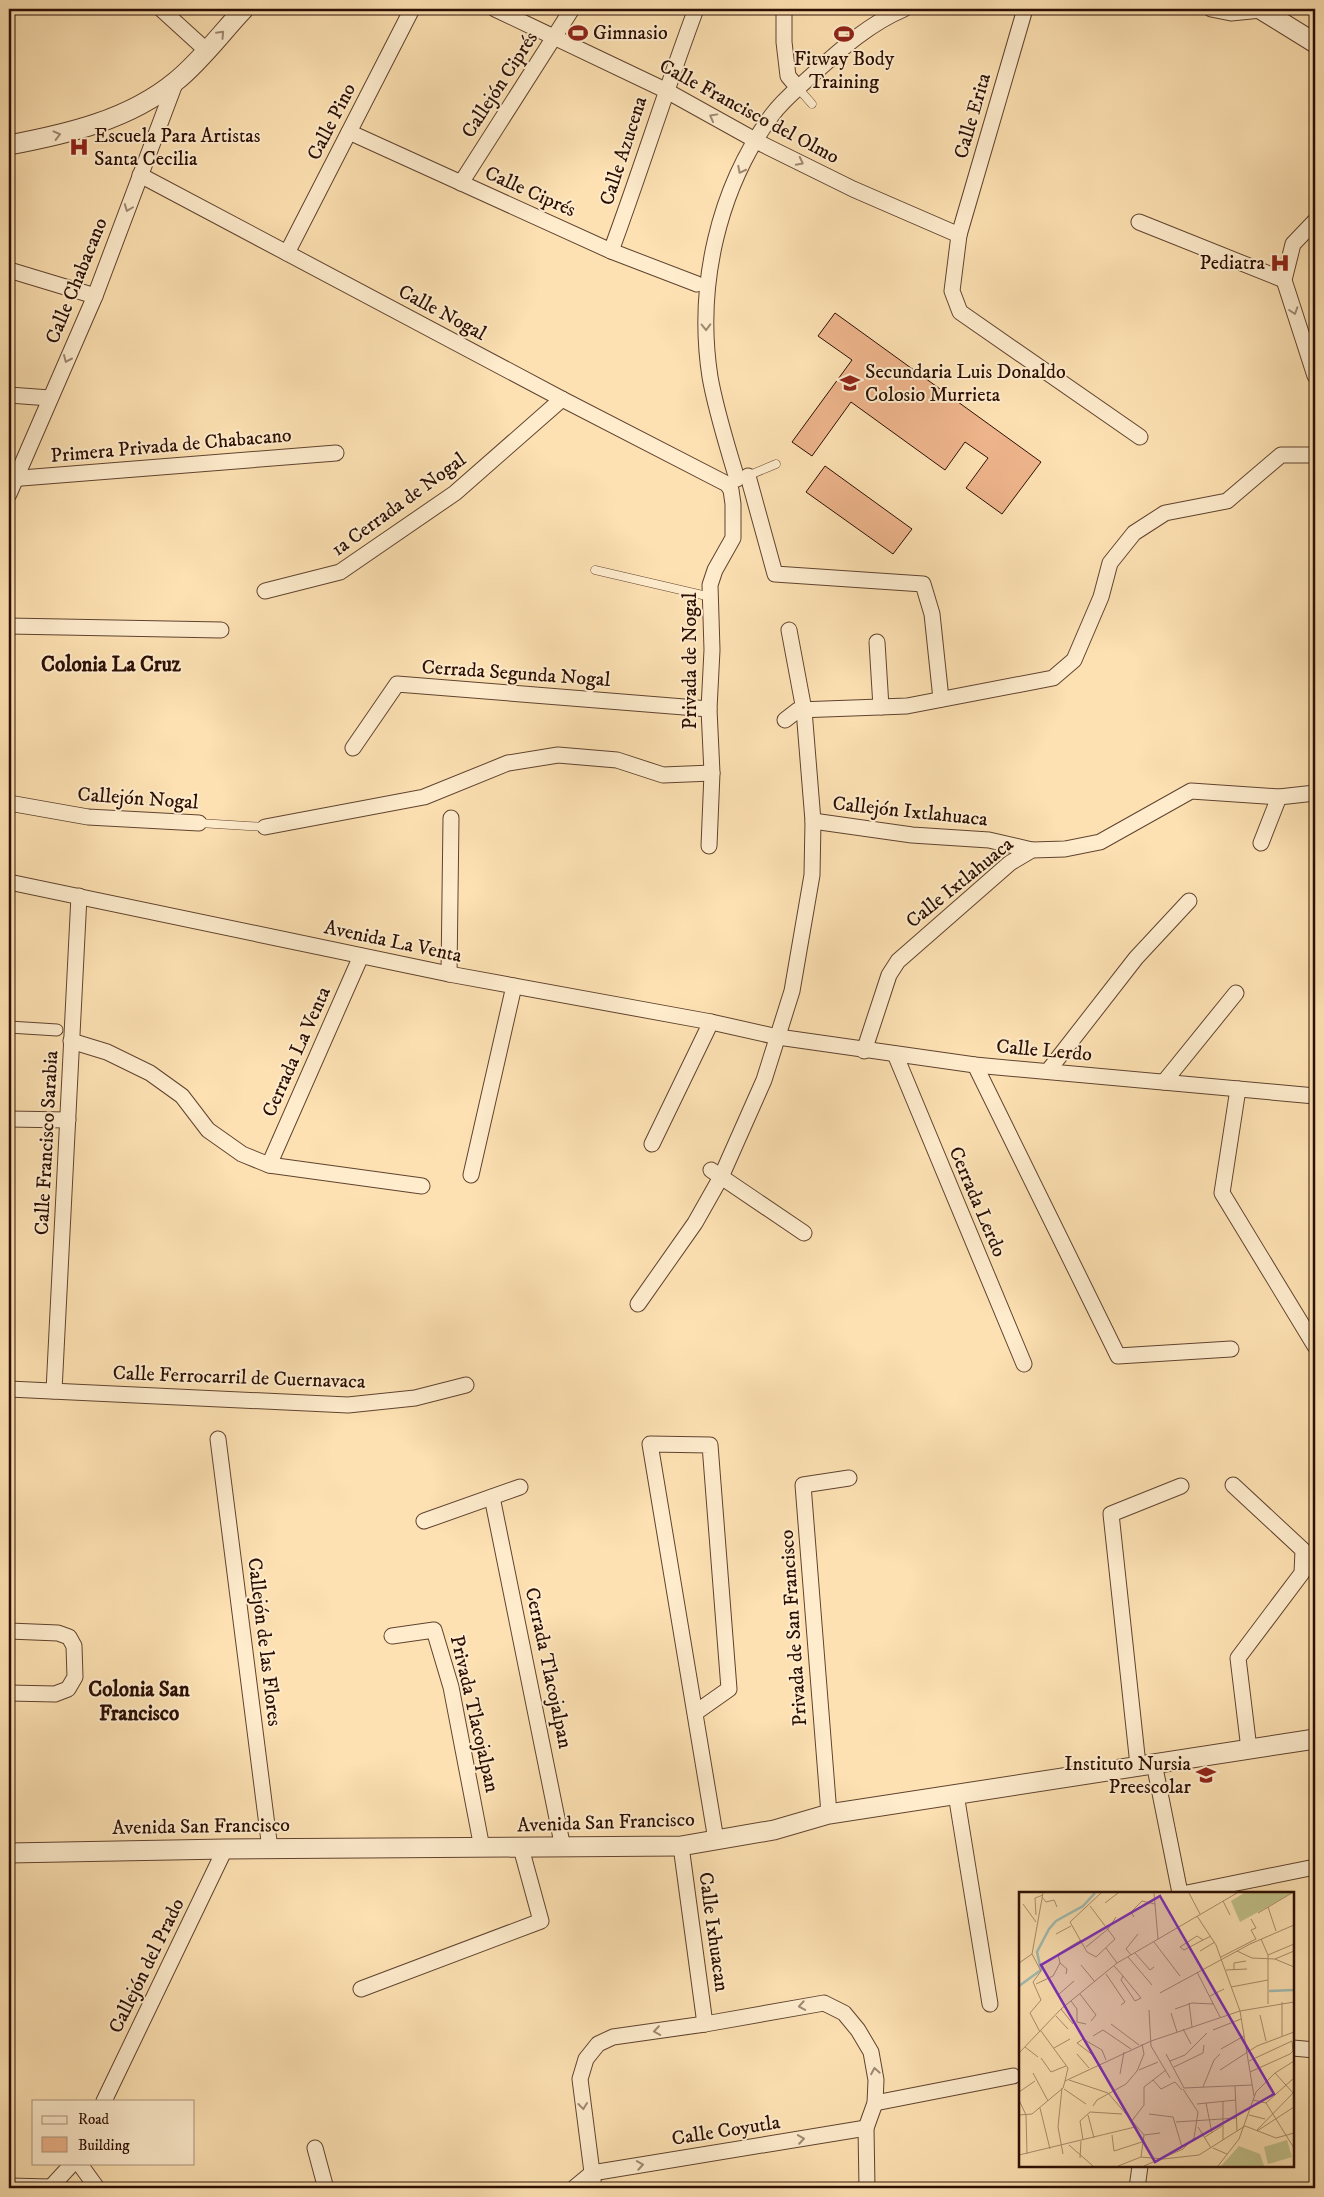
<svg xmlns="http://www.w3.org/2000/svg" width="1324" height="2197" font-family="'IM FELL DW Pica',serif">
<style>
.building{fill:#eeb48b;stroke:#2b0e03}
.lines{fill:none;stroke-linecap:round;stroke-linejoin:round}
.service-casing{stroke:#60432f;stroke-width:9}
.pedestrian-casing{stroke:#60432f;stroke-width:13}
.minor-casing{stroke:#60432f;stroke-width:17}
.tertiary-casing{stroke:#60432f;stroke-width:21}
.service{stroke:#feeccd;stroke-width:8}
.pedestrian{stroke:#feeccd;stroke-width:11}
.minor{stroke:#feeccd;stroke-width:15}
.tertiary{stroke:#feeccd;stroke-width:19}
.oneway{stroke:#9f8872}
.labels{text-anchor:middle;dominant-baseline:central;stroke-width:4;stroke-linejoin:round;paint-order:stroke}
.poi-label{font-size:20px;fill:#2b0e03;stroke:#feeccd;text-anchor:start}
.street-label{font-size:20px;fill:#2b0e03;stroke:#feeccd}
.neighbourhood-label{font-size:21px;font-weight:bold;fill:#2b0e03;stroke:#feeccd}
.inset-river{fill:none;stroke:#a1bcb4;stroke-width:2.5}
.inset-road{fill:none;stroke:#a98d6c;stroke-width:1}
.view{fill:#7b2cbf;fill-opacity:0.15;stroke:#7b2cbf;stroke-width:2.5}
.inset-edge{fill:none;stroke:#2b0e03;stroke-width:2.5}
</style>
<rect width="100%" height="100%" fill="#fde1b2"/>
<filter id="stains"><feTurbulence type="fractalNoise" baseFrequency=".004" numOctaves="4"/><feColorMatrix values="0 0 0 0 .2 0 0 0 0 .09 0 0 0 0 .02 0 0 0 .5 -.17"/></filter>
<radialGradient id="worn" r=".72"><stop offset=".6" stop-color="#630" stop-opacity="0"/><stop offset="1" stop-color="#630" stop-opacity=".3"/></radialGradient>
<!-- building -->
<g class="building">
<polygon points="835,313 1041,462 1002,514 966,488 988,458 965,442 945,470 851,402 812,456 792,442 852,360 818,336"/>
<polygon points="825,466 912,529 893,554 806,492"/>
</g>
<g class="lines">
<defs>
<g id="service">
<polyline points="798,88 812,104"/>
<polyline points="745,477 776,464"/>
<polyline points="595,570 711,597"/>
<polyline points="199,823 265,827"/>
</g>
<polyline id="pedestrian" points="9,1027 57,1030"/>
<g id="minor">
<polyline points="161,9 206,50"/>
<polyline points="495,9 665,90 764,145 853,189 959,235"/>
<polyline points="784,9 784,42 788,76 798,88"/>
<polyline points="1025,9 959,235 952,291 960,312 1140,437"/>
<polyline points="1211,9 1231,13 1261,10"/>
<polyline points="349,132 611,251 697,284"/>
<polyline points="140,175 562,399 727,484 731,490 733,504 733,538 715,570 710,585 712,650 709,709 712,773 709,846"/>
<polyline points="461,183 572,9"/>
<polyline points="1315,221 1293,244 1284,280 1315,376"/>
<polyline points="1139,222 1284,280"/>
<path d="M611,251C641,170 666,89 696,9"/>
<polyline points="287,253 412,9"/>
<polyline points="9,270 95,296"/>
<polyline points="9,395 50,398"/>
<polyline points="748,476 775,574 923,584 932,614 941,699"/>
<polyline points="9,479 336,453"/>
<path d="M737,479C727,445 716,411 710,377C696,286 718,189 772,115C783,100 797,89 810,77C838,52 868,24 904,9"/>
<polyline points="9,494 95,296 176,81"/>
<polyline points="265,591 340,572 455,493 562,399"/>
<polyline points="9,626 221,630"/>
<polyline points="877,642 881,707"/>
<polyline points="785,720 798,710 907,706 1053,678 1074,660 1101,597 1110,563 1134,533 1165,513 1227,501 1281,455 1315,455"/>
<polyline points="353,748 397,684 709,709"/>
<polyline points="9,803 88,817 199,823"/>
<polyline points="813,821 912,835 989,840 1032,850"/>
<polyline points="265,827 424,797 508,763 558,755 617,760 663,775 712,773"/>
<polyline points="1261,843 1279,797"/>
<polyline points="9,882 449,974 711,1022 778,1037 975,1065 1315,1096"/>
<polyline points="449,974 451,818"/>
<polyline points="71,1041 107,1052 150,1073 182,1096 208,1130 242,1154 269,1165 422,1186"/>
<polyline points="864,1051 889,975 898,961 1010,863 1032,850 1065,849 1100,842 1191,791 1279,797 1315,793"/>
<polyline points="895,1054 1024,1364"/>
<polyline points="975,1065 1118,1356 1231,1349"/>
<polyline points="1048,1071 1136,958 1189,901"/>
<polyline points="1164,1082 1236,993"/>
<polyline points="1238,1089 1222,1193 1315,1346"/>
<polyline points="9,1119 68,1120"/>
<polyline points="652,1144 711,1022"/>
<polyline points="269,1165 361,956"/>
<polyline points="711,1170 804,1233"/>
<polyline points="471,1175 514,986"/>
<polyline points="638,1304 695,1223 721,1177 764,1080 792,991 812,875 813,821 804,710 789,630"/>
<polyline points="9,1389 348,1405 415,1398 466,1385"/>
<polyline points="54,1391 79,896"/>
<polyline points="218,1439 270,1849"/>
<polyline points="1233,1485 1303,1550 1302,1573 1238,1658 1249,1749"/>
<polyline points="492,1497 563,1848"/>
<polyline points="424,1521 520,1487"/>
<polyline points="9,1631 58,1633 69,1637 74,1646 75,1677 68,1689 55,1694 9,1693"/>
<polyline points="392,1636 434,1630 451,1687 482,1848"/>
<path d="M695,1713L729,1689L710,1445L650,1444C672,1576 694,1708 716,1840"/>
<polyline points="1154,1763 1180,1893"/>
<polyline points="1138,1765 1111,1514 1181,1486"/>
<polyline points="956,1794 990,2004"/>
<polyline points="829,1814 803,1485 849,1478"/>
<polyline points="681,1846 705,2024"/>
<polyline points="1187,1893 1315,1867"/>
<polyline points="361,1989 541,1921 521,1848"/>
<polyline points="1293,2048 1315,2050"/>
<polyline points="104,2101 225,1849"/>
<polyline points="875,2103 1013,2076"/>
<polyline points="315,2148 325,2185 323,2188"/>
<polyline points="79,2163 97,2188"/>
<polyline points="9,2186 51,2187"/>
<polyline points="50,2188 73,2163"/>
<polyline points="574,2188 592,2173 866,2128"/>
<polyline points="594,2188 580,2079 586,2059 598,2044 613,2037 705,2024 824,2003 844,2013 858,2030 871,2052 876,2080 875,2103 866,2128 867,2188"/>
<polyline points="1137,2188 1140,2166"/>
</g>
<g id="tertiary">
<polyline points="1260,9 1315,43"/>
<path d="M9,145C67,134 129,120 176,81C201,61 222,32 244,9"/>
<polyline points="9,1853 225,1849 681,1846 774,1830 829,1814 1315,1739"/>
</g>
</defs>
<!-- service casing -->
<use href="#service" class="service-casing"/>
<!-- pedestrian casing -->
<use href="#pedestrian" class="pedestrian-casing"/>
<!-- minor casing -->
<use href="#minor" class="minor-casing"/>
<!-- tertiary casing -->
<use href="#tertiary" class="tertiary-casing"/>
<!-- service -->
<use href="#service" class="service"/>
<!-- pedestrian -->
<use href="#pedestrian" class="pedestrian"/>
<!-- minor -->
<use href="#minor" class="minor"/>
<!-- tertiary -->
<use href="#tertiary" class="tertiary"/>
</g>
<!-- one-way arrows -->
<defs><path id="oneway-chevron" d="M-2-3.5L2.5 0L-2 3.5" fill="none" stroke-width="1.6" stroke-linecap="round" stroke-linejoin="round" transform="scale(1.25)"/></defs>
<g class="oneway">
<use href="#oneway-chevron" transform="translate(221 34) rotate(-47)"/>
<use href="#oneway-chevron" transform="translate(713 117) rotate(-151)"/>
<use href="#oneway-chevron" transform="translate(57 135) rotate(-14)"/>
<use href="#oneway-chevron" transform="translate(800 162) rotate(27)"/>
<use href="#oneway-chevron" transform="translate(741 170) rotate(117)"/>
<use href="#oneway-chevron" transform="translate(128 208) rotate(111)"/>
<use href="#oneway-chevron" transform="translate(1294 311) rotate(72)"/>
<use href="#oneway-chevron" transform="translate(706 327) rotate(89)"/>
<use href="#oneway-chevron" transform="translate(67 359) rotate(114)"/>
<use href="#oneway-chevron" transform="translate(802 2006) rotate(170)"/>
<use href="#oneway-chevron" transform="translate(657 2031) rotate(172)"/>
<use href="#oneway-chevron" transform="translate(875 2071) rotate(-100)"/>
<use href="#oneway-chevron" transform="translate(583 2106) rotate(83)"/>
<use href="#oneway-chevron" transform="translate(801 2139) rotate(-9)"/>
<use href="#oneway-chevron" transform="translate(640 2165) rotate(-9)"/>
</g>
<!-- icons -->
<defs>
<symbol id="stadium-bare" viewBox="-9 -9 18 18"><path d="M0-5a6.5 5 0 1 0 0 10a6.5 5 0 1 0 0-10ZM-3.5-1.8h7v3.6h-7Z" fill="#8f2418" stroke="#feeccd" stroke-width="2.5" paint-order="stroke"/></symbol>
<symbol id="hospital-bare" viewBox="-9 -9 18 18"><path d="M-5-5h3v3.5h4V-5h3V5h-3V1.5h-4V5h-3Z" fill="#8f2418" stroke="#feeccd" stroke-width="2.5" paint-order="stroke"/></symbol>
<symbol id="school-bare" viewBox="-9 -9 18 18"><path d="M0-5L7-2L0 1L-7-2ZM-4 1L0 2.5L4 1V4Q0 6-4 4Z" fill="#8f2418" stroke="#feeccd" stroke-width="2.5" paint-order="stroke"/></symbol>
</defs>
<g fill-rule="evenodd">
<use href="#stadium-bare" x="564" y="19" width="28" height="28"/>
<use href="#stadium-bare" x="830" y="20" width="28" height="28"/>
<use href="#hospital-bare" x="65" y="133" width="28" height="28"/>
<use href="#hospital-bare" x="1266" y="249" width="28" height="28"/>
<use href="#school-bare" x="836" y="369" width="28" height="28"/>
<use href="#school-bare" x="1192" y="1761" width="28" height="28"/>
</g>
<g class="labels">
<!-- poi labels -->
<g class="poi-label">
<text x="593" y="33">Gimnasio</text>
<text x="844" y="59" text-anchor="middle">Fitway Body<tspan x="844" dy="23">Training</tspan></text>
<text x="94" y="136">Escuela Para Artistas<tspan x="94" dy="23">Santa Cecilia</tspan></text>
<text x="1265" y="263" text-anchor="end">Pediatra</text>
<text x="865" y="372">Secundaria Luis Donaldo<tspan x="865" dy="23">Colosio Murrieta</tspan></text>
<text x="1191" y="1764" text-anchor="end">Instituto Nursia<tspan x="1191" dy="23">Preescolar</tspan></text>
</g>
<!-- street labels -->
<g class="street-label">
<text transform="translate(500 85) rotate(-57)">Callejón Ciprés</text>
<text transform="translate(749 112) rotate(28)">Calle Francisco del Olmo</text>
<text transform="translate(973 116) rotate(-74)">Calle Erita</text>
<text transform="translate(332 122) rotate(-63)">Calle Pino</text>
<text transform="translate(624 151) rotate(-72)">Calle Azucena</text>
<text transform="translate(530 192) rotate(24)">Calle Ciprés</text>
<text transform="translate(77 281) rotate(-68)">Calle Chabacano</text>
<text transform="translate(442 313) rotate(28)">Calle Nogal</text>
<text transform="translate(171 446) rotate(-5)">Primera Privada de Chabacano</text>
<text transform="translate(399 505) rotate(-36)">1a Cerrada de Nogal</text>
<text transform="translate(690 661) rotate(-90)">Privada de Nogal</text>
<text transform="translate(516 674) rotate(4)">Cerrada Segunda Nogal</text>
<text transform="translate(138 799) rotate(4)">Callejón Nogal</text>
<text transform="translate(910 812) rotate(6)">Callejón Ixtlahuaca</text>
<text transform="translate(960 883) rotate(-39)">Calle Ixtlahuaca</text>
<text transform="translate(393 942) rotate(12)">Avenida La Venta</text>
<text transform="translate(1044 1051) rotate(5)">Calle Lerdo</text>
<text transform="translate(297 1052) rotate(-66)">Cerrada La Venta</text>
<text transform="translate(47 1143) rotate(-87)">Calle Francisco Sarabia</text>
<text transform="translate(977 1202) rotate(67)">Cerrada Lerdo</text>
<text transform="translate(239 1378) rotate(2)">Calle Ferrocarril de Cuernavaca</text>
<text transform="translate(794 1628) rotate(-94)">Privada de San Francisco</text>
<text transform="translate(264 1642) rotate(83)">Callejón de las Flores</text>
<text transform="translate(548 1668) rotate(78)">Cerrada Tlacojalpan</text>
<text transform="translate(474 1714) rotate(77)">Privada Tlacojalpan</text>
<text transform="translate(606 1823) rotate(-2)">Avenida San Francisco</text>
<text transform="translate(201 1827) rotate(-1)">Avenida San Francisco</text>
<text transform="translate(713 1932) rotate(82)">Calle Ixhuacan</text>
<text transform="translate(147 1966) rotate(-64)">Callejón del Prado</text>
<text transform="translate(726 2131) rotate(-9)">Calle Coyutla</text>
</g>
<!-- neighbourhood labels -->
<g class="neighbourhood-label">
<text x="111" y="665">Colonia La Cruz</text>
<text x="139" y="1690">Colonia San<tspan x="139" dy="24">Francisco</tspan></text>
</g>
</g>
<!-- overview -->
<g transform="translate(1019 1892)">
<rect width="275" height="275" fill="#fde1b2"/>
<path d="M225,1H273L221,30L212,9ZM268,248L273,265L249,272L245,255ZM220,254L241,262L245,274H202Z" fill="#c2c28a"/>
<path class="inset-river" d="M0,94L22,78L18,60L30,37L37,29L64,14L76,1M250,99L275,98"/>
<path class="inset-road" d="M135,1L139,47M170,1L181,22M23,5L27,10L35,8L38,15M204,9L211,23M86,11L99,1M4,12L17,30M71,14L96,47L77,65L68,60L51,30L82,1M249,15L257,39M239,21L273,1M17,23L16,6L24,3M178,24L197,53L221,119L235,204M115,25L112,20L123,9L136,12M37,42L52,34M242,47L249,63V112M184,48L178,44L161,55L165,58L184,48L192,44M135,50L161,84M67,55L89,37L97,25M87,56L98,71M181,59L196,50M218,59L233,66L256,67L275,75M116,61L131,78L135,75M112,63L107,57L119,42M249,63L275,52M109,65L133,93M202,65L237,47L232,38L237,36L232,27M256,67L275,59M0,71L13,62M62,73L76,90M95,74L97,76L104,84L122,106L116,109L102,88L104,84M207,78L228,77M215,78V71L227,69M178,80L201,125M47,82L48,77L41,71L39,62L62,48M87,82L106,110L102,113M17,92L34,84L41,71M212,95L249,88M141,101L231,52L275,33M61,102L77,123L72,129M39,103L55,89M191,104L205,97M52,109L58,117V130L67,132M263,110V144M170,111L173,135M42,117L54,132M156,117L173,111L195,112M130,118L132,154L151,186M152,121L158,140M241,123L247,149M37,124L49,137M92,132L120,153M164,137L172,152M194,138L222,127M21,140L11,121L22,108L14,90L22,79L13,62L24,1M74,144L84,138L112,157M6,155L19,165M35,156L51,147M202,157L225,144M0,161L42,117L98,71L218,1M58,162L70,176M147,162L165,196L233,193M75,164L58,151L64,147L83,158L87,168M22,166L32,180L47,174M151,169L166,163L188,141M230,169L273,149L274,159L271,162L231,180M155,175L184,161L185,153M120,178L139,170M201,178L238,154L275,140M14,181L29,209M256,181L275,202M101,182L105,160M50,188L89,201L125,243L122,265M134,188L142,197L156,190L163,198M46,189L132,149L221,119L275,110M216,194L218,239M184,195L195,168L201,162M43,196L39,235L44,262M45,197L67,212M0,200L16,189M0,208L7,223L8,262M234,208L247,211L275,256M204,209V248M187,211L193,241M247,211L275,186M178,212L217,208M74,214L78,208L107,192L118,179L125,162L123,152M21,216L31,257M130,222L154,225L163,255M0,223L13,222L44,196L46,189L49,176L22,139M69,223L75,246M230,223L246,227M112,230L125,213V195L147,178M157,230L218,226M226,234L257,246L275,241M179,235L192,256M237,239L275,200M238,239L275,215M93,243L95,259L126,249M125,243L141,241M186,245L203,234M64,248L61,229L71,220L103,222M50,253L74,274M194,256L208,262M0,263L116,235M61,266L62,249M99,274L122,265L144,267L180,263L226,234M125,274L164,257L175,246L179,220L164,197M199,274L220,247L237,200L256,181L275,169"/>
<path class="view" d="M141,4L255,202L136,270L22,73Z"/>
<rect width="275" height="275" class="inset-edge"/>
</g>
<!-- margin -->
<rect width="1324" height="2197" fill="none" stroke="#fde1b2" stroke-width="30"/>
<rect x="10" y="10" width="1304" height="2177" fill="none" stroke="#2b0e03" stroke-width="2.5"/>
<rect x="15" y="15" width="1294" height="2167" fill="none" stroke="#2b0e03"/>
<!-- legend -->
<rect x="32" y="2100" width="162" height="65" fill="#feeccd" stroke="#aa937c"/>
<rect x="42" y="2116" width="25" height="8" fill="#feeccd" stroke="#aa937c"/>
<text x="78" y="2124" font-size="15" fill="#2b0e03">Road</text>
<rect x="42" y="2137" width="25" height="15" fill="#eeb48b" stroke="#aa937c"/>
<text x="78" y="2150" font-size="15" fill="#2b0e03">Building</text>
<rect width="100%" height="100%" filter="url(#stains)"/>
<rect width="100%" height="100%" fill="url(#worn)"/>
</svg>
